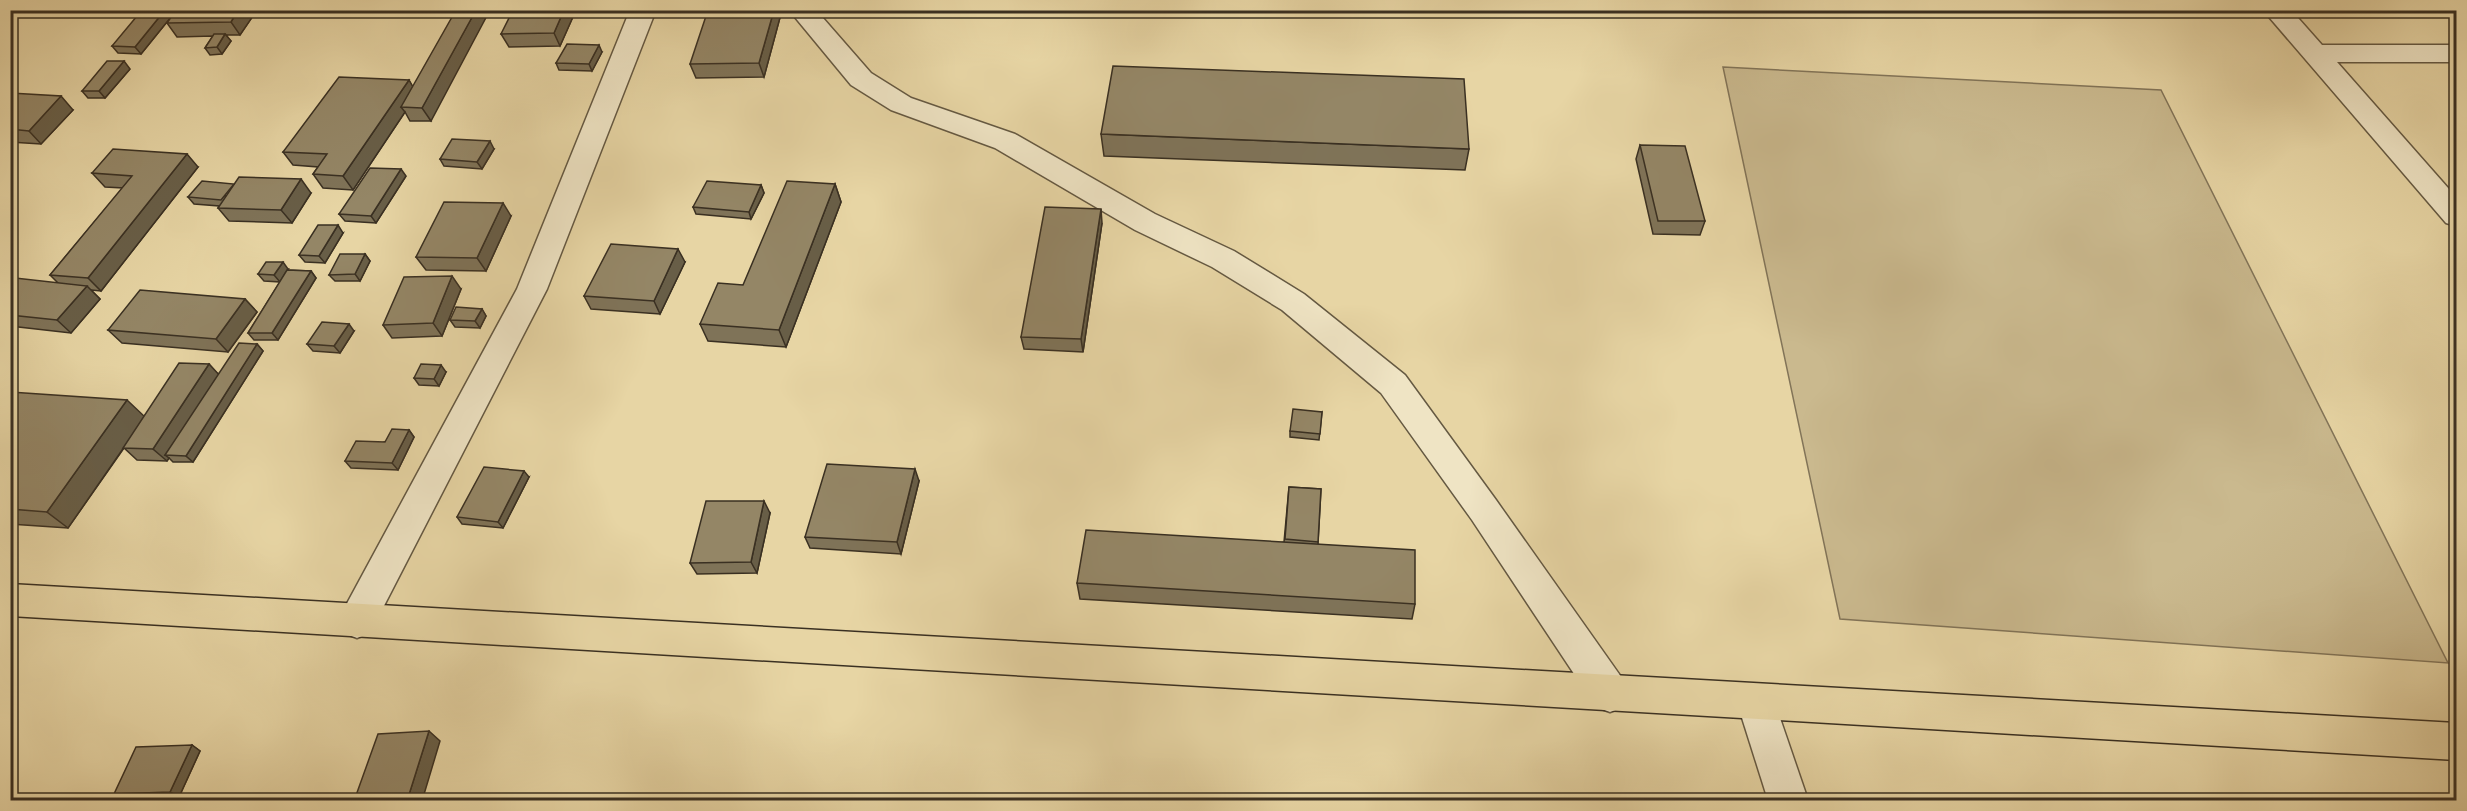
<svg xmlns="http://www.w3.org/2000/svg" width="2467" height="811" font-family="'Libre Bodoni',serif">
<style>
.green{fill:#cab98e;stroke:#827458;stroke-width:1.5}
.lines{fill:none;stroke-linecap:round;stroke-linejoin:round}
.street-casing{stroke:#655942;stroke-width:3}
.primary-casing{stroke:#3a3022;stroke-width:3}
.street{fill:#efe4c4;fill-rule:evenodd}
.primary{fill:#e7d5a4;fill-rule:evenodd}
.wall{fill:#7f7358;stroke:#3a3022;stroke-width:1.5}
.shaded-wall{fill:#685e47;stroke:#3a3022;stroke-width:1.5}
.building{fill:#948666;stroke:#3a3022;stroke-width:1.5}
</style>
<rect width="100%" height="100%" fill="#e7d5a4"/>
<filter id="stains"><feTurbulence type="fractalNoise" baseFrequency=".00333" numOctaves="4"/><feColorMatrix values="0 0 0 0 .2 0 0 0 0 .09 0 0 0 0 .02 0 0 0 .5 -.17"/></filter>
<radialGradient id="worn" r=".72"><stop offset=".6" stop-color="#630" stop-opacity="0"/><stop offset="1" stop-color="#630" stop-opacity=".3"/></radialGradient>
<!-- green -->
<polygon class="green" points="1723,67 2161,90 2448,663 1840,619"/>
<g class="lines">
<defs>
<g id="street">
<polygon points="630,10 656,10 547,289 370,633 357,638 344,633 339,621 344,609 517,289"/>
<polygon points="789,10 816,10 871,73 911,98 1015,134 1155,214 1234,251 1304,294 1405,375 1496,500 1624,681 1629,694 1624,707 1610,712 1596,707 1472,520 1381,393 1282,310 1212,267 1135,230 995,148 891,110 851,85"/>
<polygon points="2263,10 2291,10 2322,45 2456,45 2456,62 2337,62 2456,197 2456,226 2446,223"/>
<polygon points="1756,684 1770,689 1808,800 1768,800 1737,702 1742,689"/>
</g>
<polygon id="primary" points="10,584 2456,723 2456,760 10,616"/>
</defs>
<!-- street casing -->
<use href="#street" class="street-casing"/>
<!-- primary casing -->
<use href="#primary" class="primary-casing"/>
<!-- street -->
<use href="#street" class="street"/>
<!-- primary -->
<use href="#primary" class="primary"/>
</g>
<!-- wall -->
<g class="wall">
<polygon points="176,10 257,10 240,35 226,35 231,41 222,54 210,55 205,48 213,36 177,37 167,23 171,17 141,54 118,53 112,46 175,12"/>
<polygon points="576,10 560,46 509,47 501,34"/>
<polygon points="782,10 764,77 696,78 690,64"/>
<polygon points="602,52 592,71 559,70 556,63"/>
<polygon points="130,69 105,98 88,98 82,91"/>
<polygon points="409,80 431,121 410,121 405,112 353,190 323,188 313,174 318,167 293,165 283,152"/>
<polygon points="10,93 73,110 41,144 10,142"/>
<polygon points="1101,134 1469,149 1465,170 1104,156"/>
<polygon points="1640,145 1705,221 1700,235 1653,234 1636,159"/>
<polygon points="494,149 482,169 444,166 440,159"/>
<polygon points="198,167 101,291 91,290 100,299 71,333 10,326 10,283 58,283 50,275 123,188 105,187 92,173"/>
<polygon points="406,176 376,223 345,221 339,214"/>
<polygon points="835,184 841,202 786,347 708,341 700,324 743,285"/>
<polygon points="761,185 764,193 751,219 696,214 693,207"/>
<polygon points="311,193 292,223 229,221 218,208 219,206 194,204 188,197"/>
<polygon points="511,216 486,271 426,270 416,257"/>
<polygon points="1102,223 1083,352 1024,349 1021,337"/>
<polygon points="343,233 325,263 305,262 299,255"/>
<polygon points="365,254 370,261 360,281 335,281 329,275"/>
<polygon points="685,262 660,314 591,309 584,296"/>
<polygon points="288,269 287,270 311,271 316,278 278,340 254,340 248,333 280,282 264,281 258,274"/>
<polygon points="461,289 442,336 392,338 383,325"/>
<polygon points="245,299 257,312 228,352 122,343 108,330"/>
<polygon points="482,309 486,316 480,328 455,327 450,320"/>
<polygon points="354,331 340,353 313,351 307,344"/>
<polygon points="257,344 263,351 193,462 173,462 169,458 167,461 137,460 124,448 68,528 10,524 10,392 144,416 209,364 218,374"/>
<polygon points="446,372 439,386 419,385 414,378"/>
<polygon points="1322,412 1319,440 1290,437 1290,431"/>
<polygon points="409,430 414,437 398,470 351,468 345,461"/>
<polygon points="529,477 503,528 462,524 457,517"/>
<polygon points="919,481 901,554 810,548 805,537"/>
<polygon points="1289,487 1321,489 1318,544 1415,604 1412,619 1080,599 1077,583 1284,542"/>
<polygon points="770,513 757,573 697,574 690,563"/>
<polygon points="192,745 200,751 179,797 122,799 114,794"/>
</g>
<!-- shaded-wall -->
<g class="shaded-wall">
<polygon points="165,10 174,10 175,12 141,54 135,47"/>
<polygon points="238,10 257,10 240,35 231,22"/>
<polygon points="476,10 490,10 431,121 422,108"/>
<polygon points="564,10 576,10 560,46 554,33"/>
<polygon points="774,10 782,10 764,77 759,63"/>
<polygon points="225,34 231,41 222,54 217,47"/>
<polygon points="599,45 602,52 592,71 589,64"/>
<polygon points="124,61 130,69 105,98 99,91"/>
<polygon points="409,80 417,94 401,107 405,112 353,190 343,176"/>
<polygon points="61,96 73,110 41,144 29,131"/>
<polygon points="490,141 494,149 482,169 477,162"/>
<polygon points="187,154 198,167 101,291 88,278"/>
<polygon points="401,169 406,176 376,223 371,216"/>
<polygon points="301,179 311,193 292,223 281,210"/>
<polygon points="835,184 841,202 786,347 779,330"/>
<polygon points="761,185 764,193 751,219 749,212"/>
<polygon points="503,203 511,216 486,271 477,258"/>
<polygon points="1101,209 1102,223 1083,352 1081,339"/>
<polygon points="338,225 343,233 325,263 319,256"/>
<polygon points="678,249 685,262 660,314 654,301"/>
<polygon points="365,254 370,261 360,281 355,274"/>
<polygon points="283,262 288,269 280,282 274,275"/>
<polygon points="311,271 316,278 278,340 272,333"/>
<polygon points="452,276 461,289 442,336 433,323"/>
<polygon points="87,286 100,299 71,333 57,320"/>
<polygon points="245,299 257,312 228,352 216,339"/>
<polygon points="482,309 486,316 480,328 475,321"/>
<polygon points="349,324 354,331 340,353 334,346"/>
<polygon points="257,344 263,351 193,462 186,456"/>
<polygon points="209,364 221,377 165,455 169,458 167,461 153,449"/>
<polygon points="441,365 446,372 439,386 434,379"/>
<polygon points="127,400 145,417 68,528 47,512"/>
<polygon points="409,430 414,437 398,470 392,463"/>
<polygon points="915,469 919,481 901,554 897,542"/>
<polygon points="524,471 529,477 503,528 498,522"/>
<polygon points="764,501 770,513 757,573 751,562"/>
<polygon points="429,731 440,741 422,801 407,801"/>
<polygon points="192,745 200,751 179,797 170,792"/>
</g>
<!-- building -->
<g class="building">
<polygon points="142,10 165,10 135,47 112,46"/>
<polygon points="176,10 238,10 231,22 167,23"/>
<polygon points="456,10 476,10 422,108 401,107"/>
<polygon points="513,10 564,10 554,33 501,34"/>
<polygon points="708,10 774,10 759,63 690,64"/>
<polygon points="214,34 225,34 217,47 205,48"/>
<polygon points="567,44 599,45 589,64 556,63"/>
<polygon points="107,61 124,61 99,91 82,91"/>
<polygon points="1113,66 1464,79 1469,149 1101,134"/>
<polygon points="339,77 409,80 343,176 313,174 327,154 283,152"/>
<polygon points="10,93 61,96 29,131 10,129"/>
<polygon points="452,139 490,141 477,162 440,159"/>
<polygon points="1640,145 1685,146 1705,221 1658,221"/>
<polygon points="113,149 187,154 88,278 50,275 132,176 92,173"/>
<polygon points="370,168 401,169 371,216 339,214"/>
<polygon points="239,177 301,179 281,210 218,208"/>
<polygon points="202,181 234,184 221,200 188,197"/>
<polygon points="707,181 761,185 749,212 693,207"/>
<polygon points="787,181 835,184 779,330 700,324 718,283 743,285"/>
<polygon points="444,202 503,203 477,258 416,257"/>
<polygon points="1045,207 1101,209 1081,339 1021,337"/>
<polygon points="318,225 338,225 319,256 299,255"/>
<polygon points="611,244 678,249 654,301 584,296"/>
<polygon points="340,254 365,254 355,274 329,275"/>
<polygon points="266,262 283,262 274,275 258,274"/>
<polygon points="287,270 311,271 272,333 248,333"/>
<polygon points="452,276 433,323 383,325 404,277"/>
<polygon points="15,278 87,286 57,320 10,315 10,283"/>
<polygon points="140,290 245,299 216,339 108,330"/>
<polygon points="456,307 482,309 475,321 450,320"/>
<polygon points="322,322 349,324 334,346 307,344"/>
<polygon points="239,343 257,344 186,456 165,455"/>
<polygon points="179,363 209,364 153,449 123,448"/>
<polygon points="421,364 441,365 434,379 414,378"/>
<polygon points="10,392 127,400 47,512 10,509"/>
<polygon points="1293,409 1322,412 1320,434 1290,431"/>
<polygon points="392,429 409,430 392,463 345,461 356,441 385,442"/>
<polygon points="827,464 915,469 897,542 805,537"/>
<polygon points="484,467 524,471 498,522 457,517"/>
<polygon points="1289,487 1321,489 1318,542 1285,539"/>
<polygon points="706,501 764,501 751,562 690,563"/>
<polygon points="1086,530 1415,550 1415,604 1077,583"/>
<polygon points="429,731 407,801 354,801 378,734"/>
<polygon points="192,745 170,792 114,794 136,747"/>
</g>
<!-- margin -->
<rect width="2467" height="811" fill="none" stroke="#e7d5a4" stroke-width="36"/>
<rect x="12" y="12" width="2443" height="787" fill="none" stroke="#3a3022" stroke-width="3"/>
<rect x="18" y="18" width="2431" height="775" fill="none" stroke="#3a3022" stroke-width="1.5"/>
<rect width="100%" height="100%" filter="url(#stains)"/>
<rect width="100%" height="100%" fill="url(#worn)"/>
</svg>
